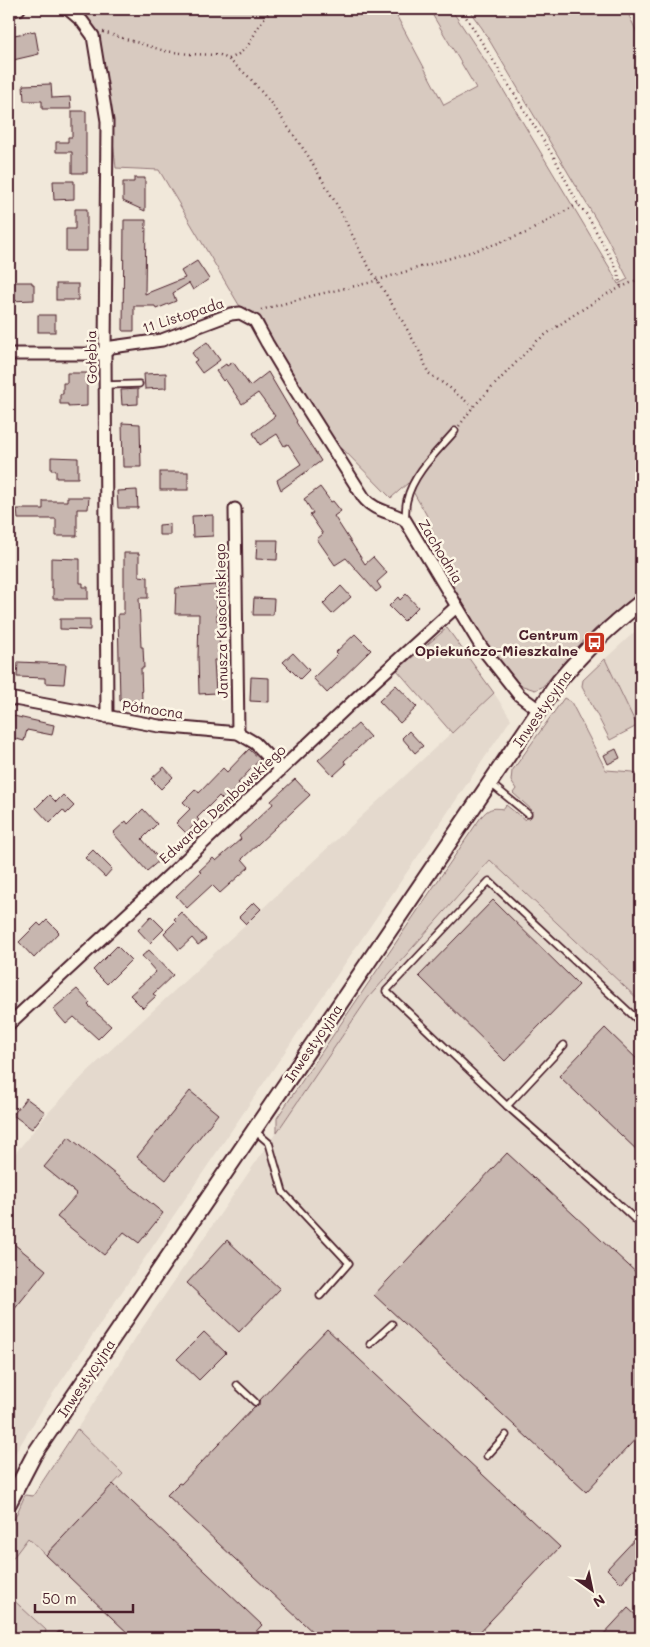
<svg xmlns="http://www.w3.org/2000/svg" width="650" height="1647" font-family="Mali,sans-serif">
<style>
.built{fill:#e4d9cd}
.green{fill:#d8cac0;stroke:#917476}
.building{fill:#c7b6af;stroke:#4a1f2b}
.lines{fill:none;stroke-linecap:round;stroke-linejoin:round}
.service-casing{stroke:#4a1f2b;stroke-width:9}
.minor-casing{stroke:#4a1f2b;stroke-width:15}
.tertiary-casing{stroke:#4a1f2b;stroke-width:18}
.path{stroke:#4a1f2b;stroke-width:2.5;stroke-dasharray:1 4;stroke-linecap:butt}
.service{stroke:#fcf5e5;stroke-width:5.5}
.minor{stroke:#fcf5e5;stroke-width:11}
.tertiary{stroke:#fcf5e5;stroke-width:14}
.labels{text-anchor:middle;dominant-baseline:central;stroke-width:5;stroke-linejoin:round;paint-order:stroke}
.street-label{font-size:14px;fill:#4a1f2b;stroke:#fcf5e5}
.poi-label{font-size:14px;font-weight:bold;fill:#4a1f2b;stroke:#fcf5e5;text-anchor:end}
</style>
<rect width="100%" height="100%" fill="#f1e8da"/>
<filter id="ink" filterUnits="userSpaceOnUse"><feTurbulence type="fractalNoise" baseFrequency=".02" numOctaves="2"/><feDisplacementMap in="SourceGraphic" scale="10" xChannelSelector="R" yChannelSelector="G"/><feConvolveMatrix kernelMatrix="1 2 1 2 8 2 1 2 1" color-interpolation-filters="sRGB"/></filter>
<g filter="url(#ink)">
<!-- built -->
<g class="built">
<polygon points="641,626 641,736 605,659"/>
<polygon points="494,693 511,719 45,1405 9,1463 9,1161 48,1113 86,1073"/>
<polygon points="491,860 550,917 641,1002 641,1638 44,1638 45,1630 9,1596 9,1563 28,1538 46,1555 123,1474 77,1429 134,1340 368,998"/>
</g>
<!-- green -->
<g class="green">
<polygon points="78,9 393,9 444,105 476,88 429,9 451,9 492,71 611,270 618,284 628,279 607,238 482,28 468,9 626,9 641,41 641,591 595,629 542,687 535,690 520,685 487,644 452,585 426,514 408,483 391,498 330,436 274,346 263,320 239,305 159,170 116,168 105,72 99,32"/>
<polygon points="447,628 494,693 452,733 397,670"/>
<polygon points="605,659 637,726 610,740 582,686 583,680"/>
<path d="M564,698L571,702L606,770L633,772L641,777V1002L490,860L368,998L277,1132V1118L481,817C488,809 492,807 503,809L506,805L525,820L533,811L513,793L516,789L511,781L512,771Z"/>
<polygon points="77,1429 123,1474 46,1555 28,1538 9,1563 9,1531 25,1495 33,1496"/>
<polygon points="9,1596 46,1630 44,1638 9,1638"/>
</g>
<!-- building -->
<g class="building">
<polygon points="35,31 39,54 9,61 9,36"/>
<polygon points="51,84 52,98 70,97 71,109 42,109 42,101 24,101 23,85"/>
<polygon points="72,111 86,111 86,157 87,157 87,173 72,173 72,152 56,152 56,142 68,142 68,137 72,137"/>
<polygon points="134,178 145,178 145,211 123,201 123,182 134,182"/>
<polygon points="53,181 74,181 74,199 54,200"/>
<polygon points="75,209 87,209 87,251 66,251 66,229 75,229"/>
<polygon points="124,220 146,220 145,294 185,278 181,271 197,261 209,279 193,290 189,283 173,293 176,301 156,309 155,306 134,306 134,331 123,331"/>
<polygon points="9,282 32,282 32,284 34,284 34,300 9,301"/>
<rect x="56" y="284" width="22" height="16"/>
<rect x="38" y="315" width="17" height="17"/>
<polygon points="207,342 220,360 202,373 194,362 197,360 192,353"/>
<polygon points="233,362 250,386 268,372 297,421 296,422 321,461 281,490 277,480 301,464 288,444 284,446 277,434 260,445 253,433 275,416 258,393 242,404 225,379 223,381 216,371 226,364 227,366"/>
<polygon points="67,373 87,373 87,406 68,407 68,404 60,404 60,394 63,394 63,383 67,383"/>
<polygon points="166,373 166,388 145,389 144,374"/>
<polygon points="138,389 138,404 122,405 121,390"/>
<polygon points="122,423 140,424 141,467 123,467"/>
<polygon points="51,457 78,458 78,478 56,478 56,470 51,470"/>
<rect x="160" y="472" width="28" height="18"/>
<polygon points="320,487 331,502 333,501 341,511 334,516 365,564 373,557 387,573 377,582 381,588 376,592 346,558 335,565 317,539 323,534 310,515 313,513 304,499"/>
<polygon points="137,490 138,508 118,508 117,491"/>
<polygon points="67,497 89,497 88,509 77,509 77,536 56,536 56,519 18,519 17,509 43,509 43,501 67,501"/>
<polygon points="213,515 213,536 193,537 192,516"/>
<polygon points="170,524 170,535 159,535 159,525"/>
<polygon points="257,540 278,540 277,560 256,559"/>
<polygon points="124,553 139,553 139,576 148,577 148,598 139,598 141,647 143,647 144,668 141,668 142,701 120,701 118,614 124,614"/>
<polygon points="51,558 80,559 80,583 83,583 83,587 88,587 88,599 53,599 53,588 51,587"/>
<polygon points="216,585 217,621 220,621 219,660 214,660 216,693 199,694 198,657 199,614 175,614 176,588"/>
<polygon points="341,586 351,597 332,614 323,604"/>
<polygon points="406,594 418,607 404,621 389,606 398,597 400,600"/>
<polygon points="254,598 274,599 273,615 253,615"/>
<polygon points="60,619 90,619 90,630 60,629"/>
<polygon points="355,634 371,650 327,693 313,678 338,654 336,652"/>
<polygon points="293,653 309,670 300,679 283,662"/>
<polygon points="18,662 66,664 64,684 45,683 45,678 17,677"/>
<polygon points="251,677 269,678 269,702 250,701"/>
<polygon points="396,685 417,707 400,723 379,701"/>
<polygon points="9,715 54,725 52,735 27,730 24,741 9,737"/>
<polygon points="358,724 370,737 344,761 346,764 333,776 318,760"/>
<polygon points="409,731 423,746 415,753 402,738"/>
<polygon points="249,749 260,759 238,783 240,784 224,801 219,796 197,818 199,820 186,833 176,823 190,809 183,802 196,789 199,793 223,768 227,772"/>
<polygon points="616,749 620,758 608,764 604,755"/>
<polygon points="164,767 173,777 161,789 151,779"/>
<polygon points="295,779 310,795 242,859 249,867 220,893 212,885 187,908 176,896 201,872 199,871 213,858 216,861 241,839 239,836 273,804 271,801"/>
<polygon points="49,795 56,802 63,795 74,806 66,814 63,810 50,823 36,808"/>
<polygon points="143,809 157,824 142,839 160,860 147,871 113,833 126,821 128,824"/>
<polygon points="93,850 112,869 105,877 85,858"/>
<polygon points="493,900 579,985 505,1061 419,976"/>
<polygon points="254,902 261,909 246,924 239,917"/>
<polygon points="181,912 206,939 198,945 192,938 179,950 164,933 176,921 174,919"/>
<polygon points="151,916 164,929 150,943 138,930"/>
<polygon points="47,920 59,932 34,958 19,942 38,923 41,926"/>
<polygon points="117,946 131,960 107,984 93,970"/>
<polygon points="149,950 173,975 153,994 156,996 143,1008 130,995 156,972 142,956"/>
<polygon points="77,989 90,1003 88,1005 111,1026 98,1039 74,1017 66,1024 53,1009"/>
<polygon points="605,1028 641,1063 641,1154 559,1076"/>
<polygon points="190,1091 218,1114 166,1180 137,1157"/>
<polygon points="26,1098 45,1112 32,1129 13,1115"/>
<polygon points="69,1137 163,1213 139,1243 124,1232 104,1255 57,1217 77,1194 44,1167"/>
<polygon points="507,1153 641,1277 641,1433 586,1492 374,1295"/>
<polygon points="9,1240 46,1270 9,1316"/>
<polygon points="227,1240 280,1289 239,1332 187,1283"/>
<polygon points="327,1329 560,1547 474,1638 319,1638 167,1495 179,1483 181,1484 254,1407 259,1405 259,1401"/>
<polygon points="204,1332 226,1353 199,1380 177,1359"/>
<polygon points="113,1484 262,1625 250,1638 133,1638 46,1555"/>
<polygon points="641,1533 641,1561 621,1583 607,1569"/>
<polygon points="628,1608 641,1620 641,1638 600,1638"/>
</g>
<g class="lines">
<defs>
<g id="service">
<polyline points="106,385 139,384"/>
<path d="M405,520C406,514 405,507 407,500C413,473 438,451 455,431"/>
<polyline points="490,783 528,814"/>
<polyline points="641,1023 489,881 386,991 507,1106 611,1197 641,1225"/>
<polyline points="507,1106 564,1045"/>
<polyline points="255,1131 269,1143 283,1192 349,1263 320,1296"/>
<polyline points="370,1344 392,1324"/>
<polyline points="237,1385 255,1402"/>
<polyline points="487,1456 506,1435"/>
<polyline points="58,1638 60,1636 63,1638"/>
</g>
<g id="minor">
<polyline points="68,9 82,21 93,36 107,121 105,351 107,717"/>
<polyline points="9,11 19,9"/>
<path d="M9,354H99L112,347L162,340L231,314L240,313L255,321L267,343L291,383L364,498C374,511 392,512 405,520L482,648L519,695L539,710"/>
<polyline points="235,509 238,733"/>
<polyline points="9,698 159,726 238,733 255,743 280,769"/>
<polyline points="9,1024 160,884 365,690 456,607"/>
</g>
<path id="tertiary" d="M9,1503L35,1453L56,1422L559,681C586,649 608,628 641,602"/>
</defs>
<!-- service casing -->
<use href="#service" class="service-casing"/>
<!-- minor casing -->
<use href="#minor" class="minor-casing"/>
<!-- tertiary casing -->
<use href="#tertiary" class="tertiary-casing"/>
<!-- path -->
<g class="path">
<polyline points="461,9 555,159 578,204 587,215 617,269 621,288"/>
<polyline points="103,32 165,51 189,54 220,55 228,59 249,77 274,107 307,154 341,212 363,257 403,322 422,356 428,373 450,388 473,407"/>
<path d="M229,59C254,49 251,33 266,16C269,13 273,11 276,9"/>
<polyline points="261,310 311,296 368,283 490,246 526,233 578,204"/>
<polyline points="459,426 473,407 538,340 572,316 607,294 641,278"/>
</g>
<!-- service -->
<use href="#service" class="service"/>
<!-- minor -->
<use href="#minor" class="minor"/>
<!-- tertiary -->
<use href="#tertiary" class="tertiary"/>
</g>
</g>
<!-- icons -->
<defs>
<symbol id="bus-square" viewBox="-11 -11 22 22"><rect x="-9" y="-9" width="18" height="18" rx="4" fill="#c8321e" stroke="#fcf5e5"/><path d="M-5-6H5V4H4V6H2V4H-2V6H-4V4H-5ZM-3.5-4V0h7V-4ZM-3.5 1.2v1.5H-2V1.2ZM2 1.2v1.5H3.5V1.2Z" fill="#fff"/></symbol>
</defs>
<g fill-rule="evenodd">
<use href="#bus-square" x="582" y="630" width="25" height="25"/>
</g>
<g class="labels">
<!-- street labels -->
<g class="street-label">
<text transform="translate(183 315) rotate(-18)">11 Listopada</text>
<text transform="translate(91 357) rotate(-91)">Gołębia</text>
<text transform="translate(441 551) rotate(59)">Zachodnia</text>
<text transform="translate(221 621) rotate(-91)">Janusza Kusocińskiego</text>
<text transform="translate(542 708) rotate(-55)">Inwestycyjna</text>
<text transform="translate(153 709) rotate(8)">Północna</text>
<text transform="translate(222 804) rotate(-43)">Edwarda Dembowskiego</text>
<text transform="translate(313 1043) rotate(-56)">Inwestycyjna</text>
<text transform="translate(86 1378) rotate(-56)">Inwestycyjna</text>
</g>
<!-- poi labels -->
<g class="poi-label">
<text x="578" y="634">Centrum<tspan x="578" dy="16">Opiekuńczo-Mieszkalne</tspan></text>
</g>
</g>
<!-- margin -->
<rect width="650" height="1647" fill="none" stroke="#fcf5e5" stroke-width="30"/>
<rect x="15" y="15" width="620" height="1617" fill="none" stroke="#4a1f2b" stroke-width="2" filter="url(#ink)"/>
<!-- north arrow -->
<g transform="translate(592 1590) rotate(147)" stroke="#fcf5e5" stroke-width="4" paint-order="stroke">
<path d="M0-4L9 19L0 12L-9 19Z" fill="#4a1f2b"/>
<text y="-8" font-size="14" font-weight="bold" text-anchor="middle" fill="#4a1f2b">N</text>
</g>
<!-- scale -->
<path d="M35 1604v8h98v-8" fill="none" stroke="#4a1f2b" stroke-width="2.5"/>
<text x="42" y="1604" font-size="15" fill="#4a1f2b" stroke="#fcf5e5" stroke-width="4" paint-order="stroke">50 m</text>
</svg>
